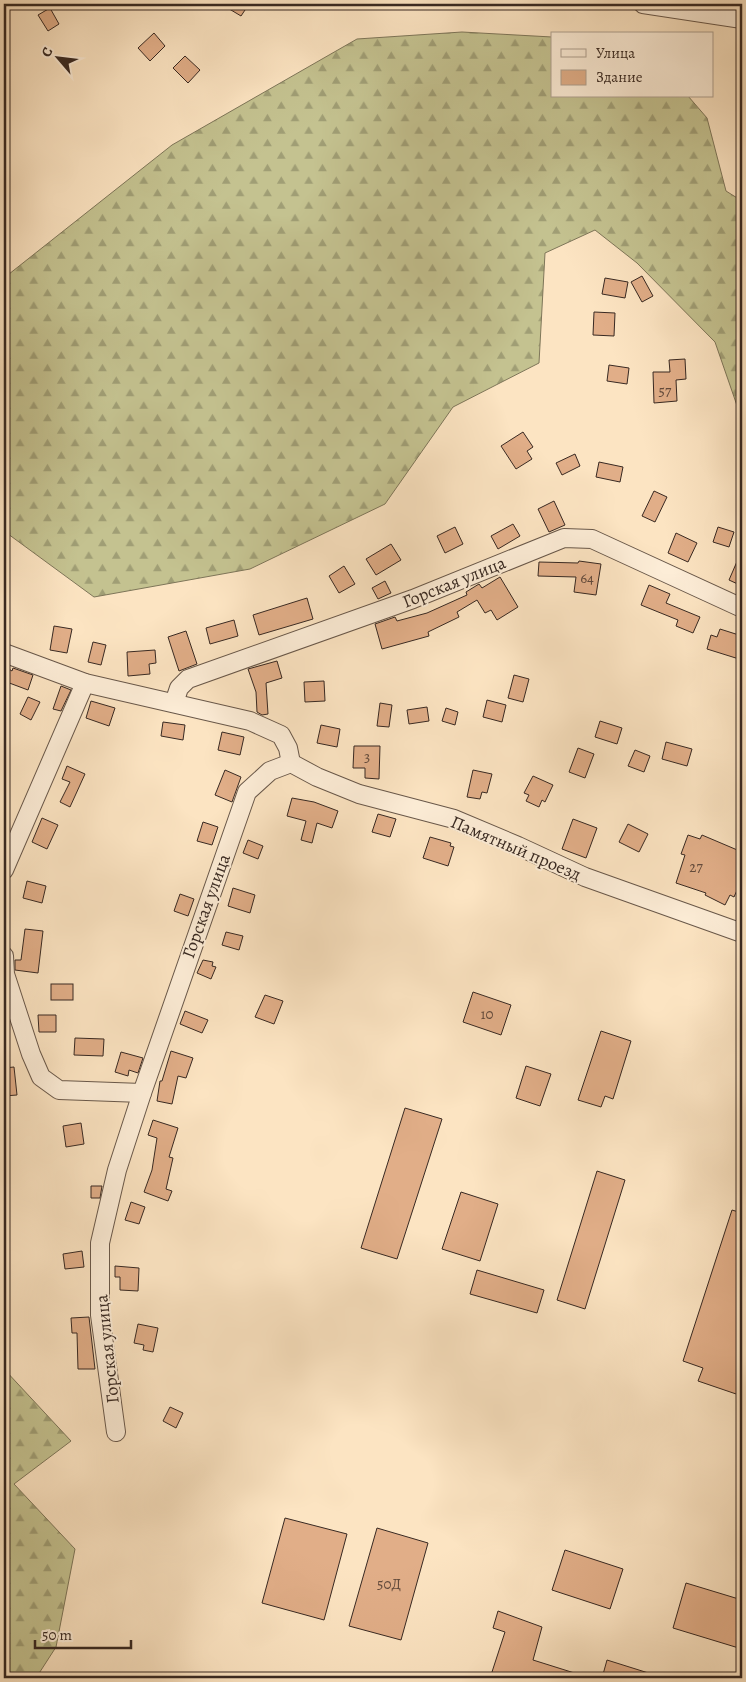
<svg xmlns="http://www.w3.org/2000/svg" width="746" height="1682" font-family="Alegreya,serif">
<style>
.forest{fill:url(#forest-firs);stroke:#7e7659}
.building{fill:#e1ae88;stroke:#382922}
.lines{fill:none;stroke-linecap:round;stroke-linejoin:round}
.minor-casing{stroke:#69584a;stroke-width:20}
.minor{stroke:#fdedd7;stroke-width:18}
.labels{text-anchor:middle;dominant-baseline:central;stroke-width:4;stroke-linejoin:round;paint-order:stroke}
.number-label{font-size:15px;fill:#624a3c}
.street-label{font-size:18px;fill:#382922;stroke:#fdedd7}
</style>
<defs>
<pattern id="forest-firs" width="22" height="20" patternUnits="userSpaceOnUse" patternTransform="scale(1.25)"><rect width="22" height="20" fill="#c4c290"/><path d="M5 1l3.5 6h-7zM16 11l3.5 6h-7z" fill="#a09e75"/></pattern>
</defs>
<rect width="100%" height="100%" fill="#fce4c2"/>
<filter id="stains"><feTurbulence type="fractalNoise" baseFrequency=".004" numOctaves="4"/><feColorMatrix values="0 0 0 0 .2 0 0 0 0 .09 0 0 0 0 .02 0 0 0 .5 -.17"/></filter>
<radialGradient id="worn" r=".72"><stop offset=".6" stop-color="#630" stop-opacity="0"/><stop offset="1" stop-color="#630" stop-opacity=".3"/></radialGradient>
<!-- forest -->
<g class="forest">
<polygon points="462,32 552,37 552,96 688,96 707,118 726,191 742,201 742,420 715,342 637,263 595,230 545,253 539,363 453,407 385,504 250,569 94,597 4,531 4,278 172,145 357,39"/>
<polygon points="4,1369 71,1441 14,1484 75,1549 56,1647 36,1678 4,1678"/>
</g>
<!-- building -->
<g class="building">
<polygon points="221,4 249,4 241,16"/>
<polygon points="50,8 59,24 48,31 38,15"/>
<polygon points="154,33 165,46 150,61 138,48"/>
<polygon points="185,56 200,70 188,83 173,68"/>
<polygon points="642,276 653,296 642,302 631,282"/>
<polygon points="605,278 628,282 625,298 602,294"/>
<polygon points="594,312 615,313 614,336 593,335"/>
<polygon points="685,359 686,379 676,380 677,401 654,403 653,372 670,372 669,360"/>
<polygon points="609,365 629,368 627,384 607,381"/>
<polygon points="523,432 533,447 527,451 532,459 516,469 501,446"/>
<polygon points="575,454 580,466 562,475 556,463"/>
<polygon points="599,462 623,467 620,482 596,477"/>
<polygon points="654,491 667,497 655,522 642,516"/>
<polygon points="554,501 565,525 549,532 538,509"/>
<polygon points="513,524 520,536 498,549 491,536"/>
<polygon points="455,527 463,544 445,553 437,536"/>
<polygon points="718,527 734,532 729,547 713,542"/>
<polygon points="676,533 697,543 688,562 668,553"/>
<polygon points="391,544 401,560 376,575 366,559"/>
<polygon points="742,550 742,586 729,580"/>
<polygon points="579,561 601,564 596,595 574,592 576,577 538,576 539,562 578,563"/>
<polygon points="344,566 355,584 339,593 329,576"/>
<polygon points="500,577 518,607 497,620 491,610 485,613 477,600 457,612 459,617 428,632 429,636 382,649 375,624 395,617 397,621 427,613 467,595 466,592 479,584 482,588"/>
<polygon points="385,581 391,593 378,599 372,588"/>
<polygon points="649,585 670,594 666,603 700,617 693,633 676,626 678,620 641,605"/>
<polygon points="307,598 313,619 259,635 253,615"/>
<polygon points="234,620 238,636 210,644 206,628"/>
<polygon points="54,626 72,629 67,653 50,650"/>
<polygon points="720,629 742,636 742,648 739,659 707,649 711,635 717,637"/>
<polygon points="186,631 197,664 179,671 168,637"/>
<polygon points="93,642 106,645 101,665 88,662"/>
<polygon points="155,650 156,663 149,664 150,674 128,676 127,652"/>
<polygon points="277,661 282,678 266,683 268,714 262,715 257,712 256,692 248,669"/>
<polygon points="4,666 12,671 13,668 33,675 28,690 4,681"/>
<polygon points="514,675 529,679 523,702 508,698"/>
<polygon points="324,681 325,701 305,702 304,682"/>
<polygon points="61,686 71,690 61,711 53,709"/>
<polygon points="28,697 40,702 31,720 20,714"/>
<polygon points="487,700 506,705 502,722 483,717"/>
<polygon points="91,701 115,708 109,726 86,718"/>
<polygon points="380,703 392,705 389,727 377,726"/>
<polygon points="427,707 429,721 409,724 407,710"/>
<polygon points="446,708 458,712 455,725 442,721"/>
<polygon points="600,721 622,728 617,744 595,737"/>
<polygon points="163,722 185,725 183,740 161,736"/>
<polygon points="321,725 340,729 337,747 317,743"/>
<polygon points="222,732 244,737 240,755 218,750"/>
<polygon points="666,742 692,749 687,766 662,759"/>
<polygon points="354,746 380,746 379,779 365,778 365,768 353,768"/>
<polygon points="578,748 594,754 585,778 569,772"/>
<polygon points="635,750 650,756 644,772 628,766"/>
<polygon points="67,766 85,774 70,807 60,802 70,782 62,779"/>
<polygon points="225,770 241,777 232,802 215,795"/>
<polygon points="473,770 492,774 487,793 482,792 480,799 467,797"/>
<polygon points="533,776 553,785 545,802 542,800 539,807 526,801 529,795 524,793"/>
<polygon points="292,798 314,802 338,811 332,828 317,823 312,843 301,840 306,821 287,816"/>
<polygon points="378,814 396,819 390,837 372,832"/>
<polygon points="42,818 58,825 47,849 32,842"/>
<polygon points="573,819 597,828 586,858 562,849"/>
<polygon points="203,822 218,827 212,845 197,841"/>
<polygon points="628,824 648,834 639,852 619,842"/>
<polygon points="688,835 700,839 702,835 742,852 742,879 734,897 730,895 725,905 705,895 706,893 676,883 685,855 681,854"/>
<polygon points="430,837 451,843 450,846 454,847 448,866 423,858"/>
<polygon points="248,840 263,846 258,859 243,853"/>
<polygon points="27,881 46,886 42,903 23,898"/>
<polygon points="233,888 255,895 250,913 228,906"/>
<polygon points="180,894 194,899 188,916 174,911"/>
<polygon points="25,929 43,931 38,973 15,970 15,960 21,960"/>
<polygon points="226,932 243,936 239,950 222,945"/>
<polygon points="203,960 213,962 212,966 216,967 211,979 197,973"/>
<rect x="51" y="984" width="22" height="16"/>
<polygon points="473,992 511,1005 501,1035 463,1022"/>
<polygon points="265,995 283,1001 274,1024 255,1017"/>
<polygon points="185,1011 208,1020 202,1033 180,1024"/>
<polygon points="38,1015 56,1015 56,1032 39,1032"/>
<polygon points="601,1031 631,1041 613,1099 605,1096 601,1107 578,1100"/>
<polygon points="75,1038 104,1039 103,1056 74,1055"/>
<polygon points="171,1051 193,1058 186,1078 178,1076 172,1104 157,1101 160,1081 162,1081"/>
<polygon points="121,1052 143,1058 138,1073 129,1070 128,1076 115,1072"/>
<polygon points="526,1066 551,1074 540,1106 516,1098"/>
<polygon points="14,1067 17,1095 4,1096 4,1068"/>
<polygon points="405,1108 442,1119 397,1259 361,1248"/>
<polygon points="153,1120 178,1128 169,1157 173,1158 166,1189 172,1191 168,1201 144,1192 152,1170 157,1138 148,1135"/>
<polygon points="81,1123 84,1144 66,1147 63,1126"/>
<polygon points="597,1171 625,1180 585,1309 557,1300"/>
<polygon points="91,1186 102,1186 100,1198 91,1198"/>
<polygon points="461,1192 498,1204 480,1261 442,1249"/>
<polygon points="131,1202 145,1207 139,1224 125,1220"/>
<polygon points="732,1210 742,1213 742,1396 698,1381 703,1368 683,1361"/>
<polygon points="82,1251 84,1267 65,1269 63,1254"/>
<polygon points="115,1266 139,1268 138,1291 120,1290 120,1277 115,1277"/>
<polygon points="477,1270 544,1290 537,1313 470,1294"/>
<polygon points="89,1317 95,1369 78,1369 77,1333 72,1333 71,1318"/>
<polygon points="138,1324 158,1328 153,1352 143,1350 144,1345 134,1343"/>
<polygon points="170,1407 183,1413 176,1428 163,1421"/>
<polygon points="285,1518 347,1534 324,1620 262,1603"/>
<polygon points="377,1528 428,1543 401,1640 349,1626"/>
<polygon points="565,1550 623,1569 610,1609 552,1590"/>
<polygon points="686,1583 742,1600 742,1649 673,1628"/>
<polygon points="498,1611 542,1627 533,1660 584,1676 584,1678 500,1678 491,1675 505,1632 493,1628"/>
<polygon points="607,1660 658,1676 657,1678 602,1678"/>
</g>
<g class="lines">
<defs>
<g id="minor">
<polyline points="643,4 742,19"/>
<polyline points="4,653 85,683 250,721 281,735 288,748 291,763"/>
<polyline points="174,703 179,688 188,679 413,599 564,538 592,539 742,608"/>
<polyline points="291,763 317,777 359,794 454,819 518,846 585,877 742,933"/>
<polyline points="4,870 85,683"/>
<polyline points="4,956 5,974 31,1054 41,1077 59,1090 142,1093"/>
<polyline points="116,1432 100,1315 100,1243 117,1170 142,1093 247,792 270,771 291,763"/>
</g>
</defs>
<!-- minor casing -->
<use href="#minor" class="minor-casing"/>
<!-- minor -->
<use href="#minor" class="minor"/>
</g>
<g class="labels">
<!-- number labels -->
<g class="number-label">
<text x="665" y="391">57</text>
<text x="587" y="578">64</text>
<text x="367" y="757">3</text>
<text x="696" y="867">27</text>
<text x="487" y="1014">10</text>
<text x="389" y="1584">50Д</text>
</g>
<!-- street labels -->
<g class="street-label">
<text transform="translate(454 582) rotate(-22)">Горская улица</text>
<text transform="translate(516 848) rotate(23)">Памятный проезд</text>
<text transform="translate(206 906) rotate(-70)">Горская улица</text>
<text transform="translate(107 1349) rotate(-96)">Горская улица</text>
</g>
</g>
<!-- margin -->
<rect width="746" height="1682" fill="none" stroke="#fce4c2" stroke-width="20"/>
<rect x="5" y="5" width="736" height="1672" fill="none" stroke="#382922" stroke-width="2.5"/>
<rect x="10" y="10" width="726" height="1662" fill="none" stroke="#382922"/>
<!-- legend -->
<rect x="551" y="32" width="162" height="65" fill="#fdedd7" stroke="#ae9f8f"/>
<rect x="561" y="49" width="25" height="8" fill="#fdedd7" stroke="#ae9f8f"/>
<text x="596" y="58" font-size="15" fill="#382922">Улица</text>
<rect x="561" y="70" width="25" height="15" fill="#e1ae88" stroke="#ae9f8f"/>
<text x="596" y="82" font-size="15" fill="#382922">Здание</text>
<!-- north arrow -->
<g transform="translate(58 58) rotate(298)" stroke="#fdedd7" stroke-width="4" paint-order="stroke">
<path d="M0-4L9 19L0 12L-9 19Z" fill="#382922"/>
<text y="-8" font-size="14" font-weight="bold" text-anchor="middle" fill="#382922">С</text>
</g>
<!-- scale -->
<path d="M35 1640v8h96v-8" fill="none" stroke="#382922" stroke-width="2.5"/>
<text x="42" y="1640" font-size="15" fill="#382922" stroke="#fdedd7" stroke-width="4" paint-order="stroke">50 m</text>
<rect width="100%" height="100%" filter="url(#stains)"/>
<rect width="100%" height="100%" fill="url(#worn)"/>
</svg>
